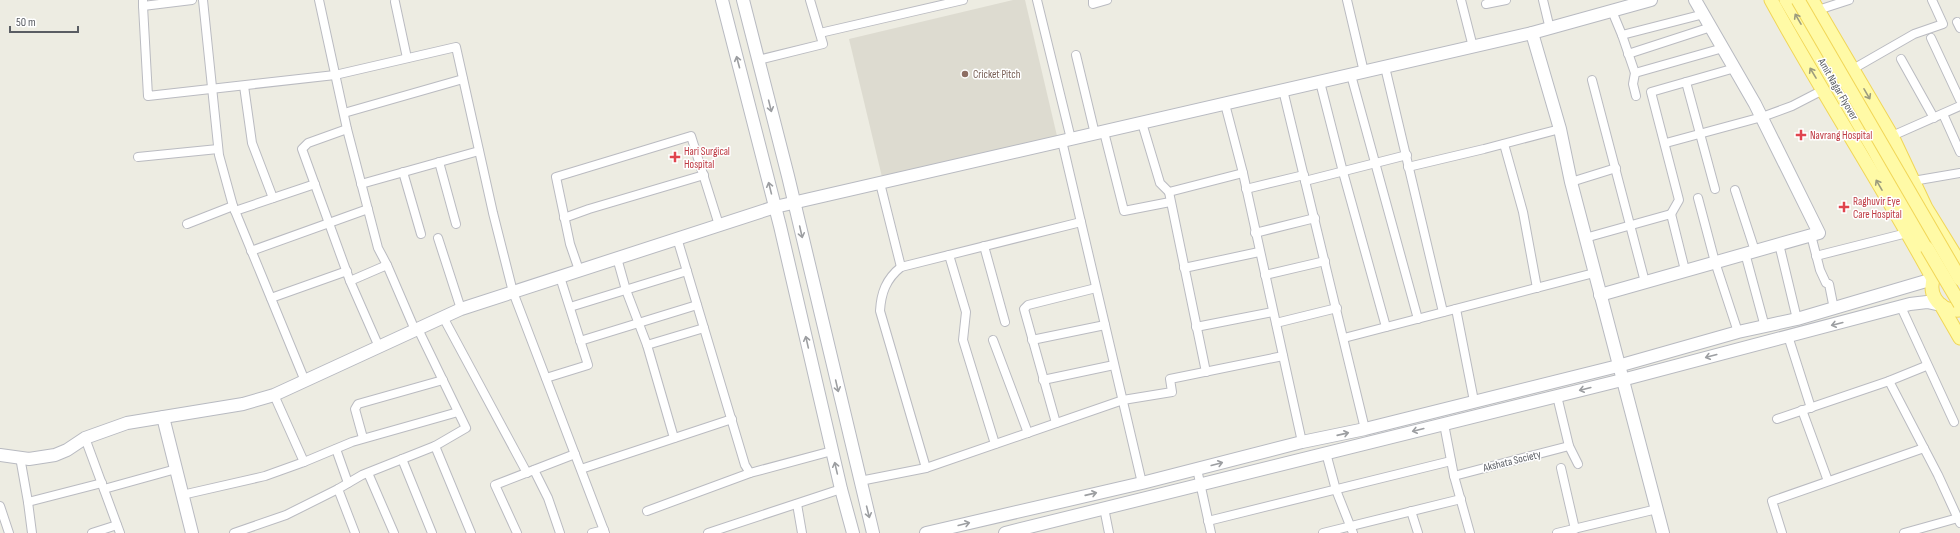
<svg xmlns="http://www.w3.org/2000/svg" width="1960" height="533" font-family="'Sofia Sans Condensed',sans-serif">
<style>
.education{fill:#dddbd0}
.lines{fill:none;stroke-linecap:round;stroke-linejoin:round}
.street-casing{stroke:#babbc1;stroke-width:10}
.secondary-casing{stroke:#b8bac1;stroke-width:14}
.primary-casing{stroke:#f1d657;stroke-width:15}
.street{stroke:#fff;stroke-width:8}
.secondary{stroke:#fff;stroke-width:12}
.primary{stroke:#fffaa6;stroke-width:13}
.primary-bridge-casing{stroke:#f1d657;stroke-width:15;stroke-linecap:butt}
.primary-bridge{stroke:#fffaa6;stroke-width:13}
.oneway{stroke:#9c9c7e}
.oneway2{stroke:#9c9ea1}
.education-dot{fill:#8d6e63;stroke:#fff;stroke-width:1.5}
.health-dot{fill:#e0444e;stroke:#fff;stroke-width:1.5}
.labels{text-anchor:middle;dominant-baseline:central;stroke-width:3;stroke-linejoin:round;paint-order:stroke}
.education-label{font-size:11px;fill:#785e54;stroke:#fff;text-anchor:start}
.street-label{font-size:11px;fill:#5a5d63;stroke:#fff}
.health-label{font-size:11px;fill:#be3a42;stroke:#fff;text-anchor:start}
</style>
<rect width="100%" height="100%" fill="#edece2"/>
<!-- education -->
<polygon class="education" points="1013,0 1025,0 1057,136 882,177 849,39"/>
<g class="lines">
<defs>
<g id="street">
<polyline points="143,0 143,6 192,0"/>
<polyline points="203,0 219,155 233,206"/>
<polyline points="319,0 347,129"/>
<polyline points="1037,0 1071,139"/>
<polyline points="1093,0 1093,4 1107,0"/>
<polyline points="1347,0 1364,72"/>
<polyline points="1461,0 1473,47"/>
<polyline points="1543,0 1550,29"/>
<polyline points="395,2 407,58"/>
<polyline points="1486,4 1506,0"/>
<polyline points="143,6 148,96 335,75 456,47 493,213 513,292 605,533"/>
<polyline points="1818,10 1849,0"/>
<polyline points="1612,11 1622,35"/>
<polyline points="1704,14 1622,35 1635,73 1723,48"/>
<polyline points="1957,22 1960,28"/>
<polyline points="820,33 963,0"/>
<polyline points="1931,38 1960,100"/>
<polyline points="1628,54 1711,27"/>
<polyline points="1076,55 1095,134"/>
<polyline points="1901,59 1934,118"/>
<polyline points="758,60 823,44 810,0"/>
<polyline points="1385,67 1443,312"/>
<polyline points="1853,69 1914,34 1943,24 1932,0"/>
<polyline points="1635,73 1633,84 1636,96"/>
<polyline points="1351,75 1418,319"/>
<polyline points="1592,80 1645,282"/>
<polyline points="1320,82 1343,172 1386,327"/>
<polyline points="1686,82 1715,189"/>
<polyline points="244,86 252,143 273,198"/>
<polyline points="1283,90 1365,429"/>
<polyline points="1225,104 1243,173 1302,442"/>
<polyline points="344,113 463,79"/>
<polyline points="1943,114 1960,152"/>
<polyline points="1142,123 1160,183 1169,192 1243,173"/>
<polyline points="1104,132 1124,211 1170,202"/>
<polyline points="1892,136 1960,106"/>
<polyline points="1062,141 1142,483"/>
<polyline points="1666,143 1762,117 1792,106 1823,90"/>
<polyline points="1504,144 1523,212 1537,288"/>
<polyline points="138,157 218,149"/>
<polyline points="439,162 456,224"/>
<polyline points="1408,167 1484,149 1560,129"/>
<polyline points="403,172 421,234"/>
<polyline points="1305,181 1407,155"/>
<polyline points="1913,181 1960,173"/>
<polyline points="1571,182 1616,168"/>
<polyline points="880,183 901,267"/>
<polyline points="361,184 479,151"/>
<polyline points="1246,189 1304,175"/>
<polyline points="1735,190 1755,251"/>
<polyline points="1169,192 1206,372"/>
<polyline points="1698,198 1715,262 1738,332"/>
<polyline points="235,211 315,184"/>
<polyline points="1671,214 1679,200 1651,92 1735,68"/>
<polyline points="564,218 589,209 704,175"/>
<polyline points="187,224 233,206 305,381"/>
<polyline points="1255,233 1315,218"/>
<polyline points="1811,235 1820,270 1826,283 1829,284 1834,309"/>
<polyline points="438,238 461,309"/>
<polyline points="677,238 745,465 750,473 832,451"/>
<polyline points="1585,238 1671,214 1685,270"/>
<polyline points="1779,244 1797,319"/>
<polyline points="984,246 1005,322"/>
<polyline points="251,251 368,209"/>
<polyline points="1745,253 1765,327"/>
<polyline points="949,255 966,312 963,340 995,444"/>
<polyline points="1816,256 1907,233"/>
<polyline points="617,258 626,290 647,345"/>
<polyline points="1184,268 1259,252"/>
<polyline points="579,270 570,244 556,177 691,136 719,225"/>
<polyline points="1265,275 1325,261"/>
<polyline points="350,281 302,149 308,143 347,129 378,248 387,265"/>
<polyline points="271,298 347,271"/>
<polyline points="570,307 687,271"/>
<polyline points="1901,307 1954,422"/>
<polyline points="1456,309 1474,401"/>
<polyline points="443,317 527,473"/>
<polyline points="1276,323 1337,308"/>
<polyline points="1196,327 1273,312"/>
<polyline points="1788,336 1811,408"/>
<polyline points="1344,338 1594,273"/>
<polyline points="993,340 1028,433"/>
<polyline points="1032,340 1105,325"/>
<polyline points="580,341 697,305"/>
<polyline points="379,347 350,281 387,265 415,330"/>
<polyline points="546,378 588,365 560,277"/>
<polyline points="1043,380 1114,365"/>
<polyline points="1889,381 1938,475 1960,523"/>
<polyline points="274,395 304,462 352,442 458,412"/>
<polyline points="1557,396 1569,446 1578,464"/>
<polyline points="1802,410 1828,481"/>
<polyline points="1777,419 1889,381 1926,366"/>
<polyline points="1056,423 1024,309 1028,305 1096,288"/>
<polyline points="1444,424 1454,476 1470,533"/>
<polyline points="85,438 120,533"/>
<polyline points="363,438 355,409 358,404 443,380"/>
<polyline points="674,438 647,345 704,328"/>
<polyline points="435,446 471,533"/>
<polyline points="336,449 348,483"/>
<polyline points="1326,453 1336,490 1353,533"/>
<polyline points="20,457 28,502 102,483"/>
<polyline points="402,459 432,533"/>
<path d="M926,468L880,311C881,293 886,279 901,267L1081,222"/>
<polyline points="1561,468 1575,529"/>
<polyline points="581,469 732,419"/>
<polyline points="1197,469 1211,533"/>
<polyline points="534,470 548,498 560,533"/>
<polyline points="368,473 394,533"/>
<polyline points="1454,476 1569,446"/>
<polyline points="860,481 926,468 1123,400 1172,392 1170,379 1283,356"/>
<polyline points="104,489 176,469"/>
<polyline points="182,495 265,476 304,462"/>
<polyline points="28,502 32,533"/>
<polyline points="797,504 802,533"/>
<polyline points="0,506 9,533"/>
<polyline points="1104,508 1109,533"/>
<polyline points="647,511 750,473"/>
<polyline points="1411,511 1418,533"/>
<polyline points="1208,521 1451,461"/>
<polyline points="92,533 117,525"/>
<polyline points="234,533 286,515 338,489"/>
<polyline points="355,533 338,489 362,475 435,446 466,428 418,329"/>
<polyline points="517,533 495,485 575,454"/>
<polyline points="592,533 604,530"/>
<polyline points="708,533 841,489"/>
<polyline points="1323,533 1461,499"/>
<polyline points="1557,533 1657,509"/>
<polyline points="1782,533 1772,501 1924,448"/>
<polyline points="1904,533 1958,518"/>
</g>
<g id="secondary">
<polyline points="722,0 780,226 841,489 853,533"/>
<polyline points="743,0 788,176 873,533"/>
<polyline points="1532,33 1560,129 1571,182 1663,533"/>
<polyline points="1600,295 1819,233 1755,104 1695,0"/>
<polyline points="163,417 192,533"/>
<polyline points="0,455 29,459 55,455 67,450 85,438 127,423 243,404 274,395 461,309 775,207 1532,33 1651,0"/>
<polyline points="926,533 1142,483 1302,442 1365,429 1618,366 1738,332 1797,319 1933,279"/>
<polyline points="1005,533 1622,380 1910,304 1927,302 1941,305"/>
</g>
<g id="primary">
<path d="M1771,0C1823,95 1882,185 1933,279"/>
<polyline points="1786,0 1874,150 1927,248"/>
<polyline points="1812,0 1892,136 1926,208 1960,263"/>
<path d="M1937,272C1924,291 1938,312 1960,310"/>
<polyline points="1941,305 1960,338"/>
</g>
</defs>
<!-- street casing -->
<use href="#street" class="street-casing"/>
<!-- secondary casing -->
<use href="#secondary" class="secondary-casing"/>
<!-- primary casing -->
<use href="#primary" class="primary-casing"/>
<!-- street -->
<use href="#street" class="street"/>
<!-- secondary -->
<use href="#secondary" class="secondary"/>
<!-- primary -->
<use href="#primary" class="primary"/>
<defs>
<g id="primary-bridge">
<polyline points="1798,0 1960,279"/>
<polyline points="1927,248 1960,304"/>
</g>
</defs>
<!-- primary-bridge casing -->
<use href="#primary-bridge" class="primary-bridge-casing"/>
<!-- primary-bridge -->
<use href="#primary-bridge" class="primary-bridge"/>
</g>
<!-- one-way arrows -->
<defs><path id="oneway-shaft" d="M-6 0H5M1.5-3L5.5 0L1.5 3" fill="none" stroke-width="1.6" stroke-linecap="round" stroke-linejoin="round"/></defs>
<g class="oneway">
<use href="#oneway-shaft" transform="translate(1798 19) rotate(-120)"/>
<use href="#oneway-shaft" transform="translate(1813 73) rotate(-121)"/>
<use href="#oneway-shaft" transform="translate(1867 94) rotate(60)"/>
<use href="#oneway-shaft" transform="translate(1879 185) rotate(-120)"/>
</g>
<g class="oneway2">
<use href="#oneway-shaft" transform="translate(738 62) rotate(-105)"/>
<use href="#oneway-shaft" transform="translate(770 106) rotate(76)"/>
<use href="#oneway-shaft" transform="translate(770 188) rotate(-104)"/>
<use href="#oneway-shaft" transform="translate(801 232) rotate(77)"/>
<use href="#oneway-shaft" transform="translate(1837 324) rotate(166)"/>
<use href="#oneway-shaft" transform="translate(807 342) rotate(-103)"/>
<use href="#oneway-shaft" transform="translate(1711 356) rotate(165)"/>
<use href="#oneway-shaft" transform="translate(837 386) rotate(77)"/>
<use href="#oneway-shaft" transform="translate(1585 389) rotate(166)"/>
<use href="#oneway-shaft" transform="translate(1418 430) rotate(166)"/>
<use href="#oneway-shaft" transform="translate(1343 434) rotate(-13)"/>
<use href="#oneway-shaft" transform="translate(1217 464) rotate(-15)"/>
<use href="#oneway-shaft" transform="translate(836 468) rotate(-103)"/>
<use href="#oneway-shaft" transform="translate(1091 494) rotate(-13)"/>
<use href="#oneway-shaft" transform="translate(868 512) rotate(76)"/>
<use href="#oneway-shaft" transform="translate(964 524) rotate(-14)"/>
</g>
<!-- markers -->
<circle class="education-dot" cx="965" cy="74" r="4"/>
<g class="health-dot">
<path d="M1799 129h4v4h4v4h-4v4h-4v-4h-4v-4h4z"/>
<path d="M673 151h4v4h4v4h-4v4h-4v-4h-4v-4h4z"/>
<path d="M1842 201h4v4h4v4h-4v4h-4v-4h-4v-4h4z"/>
</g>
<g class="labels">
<!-- education labels -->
<g class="education-label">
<text x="973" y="74">Cricket Pitch</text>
</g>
<!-- street labels -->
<g class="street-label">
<text transform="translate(1838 89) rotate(60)">Amit Nagar Flyover</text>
<text transform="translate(1512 461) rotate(-14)">Akshata Society</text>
</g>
<!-- health labels -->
<g class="health-label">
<text x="1810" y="135">Navrang Hospital</text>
<text x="684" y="151">Hari Surgical<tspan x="684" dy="13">Hospital</tspan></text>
<text x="1853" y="201">Raghuvir Eye<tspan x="1853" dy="13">Care Hospital</tspan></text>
</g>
</g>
<!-- scale -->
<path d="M10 26v6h68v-6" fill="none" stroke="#5a5d63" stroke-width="2"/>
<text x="16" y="26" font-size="12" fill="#5a5d63" stroke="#ffffff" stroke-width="3" paint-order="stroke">50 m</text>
</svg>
